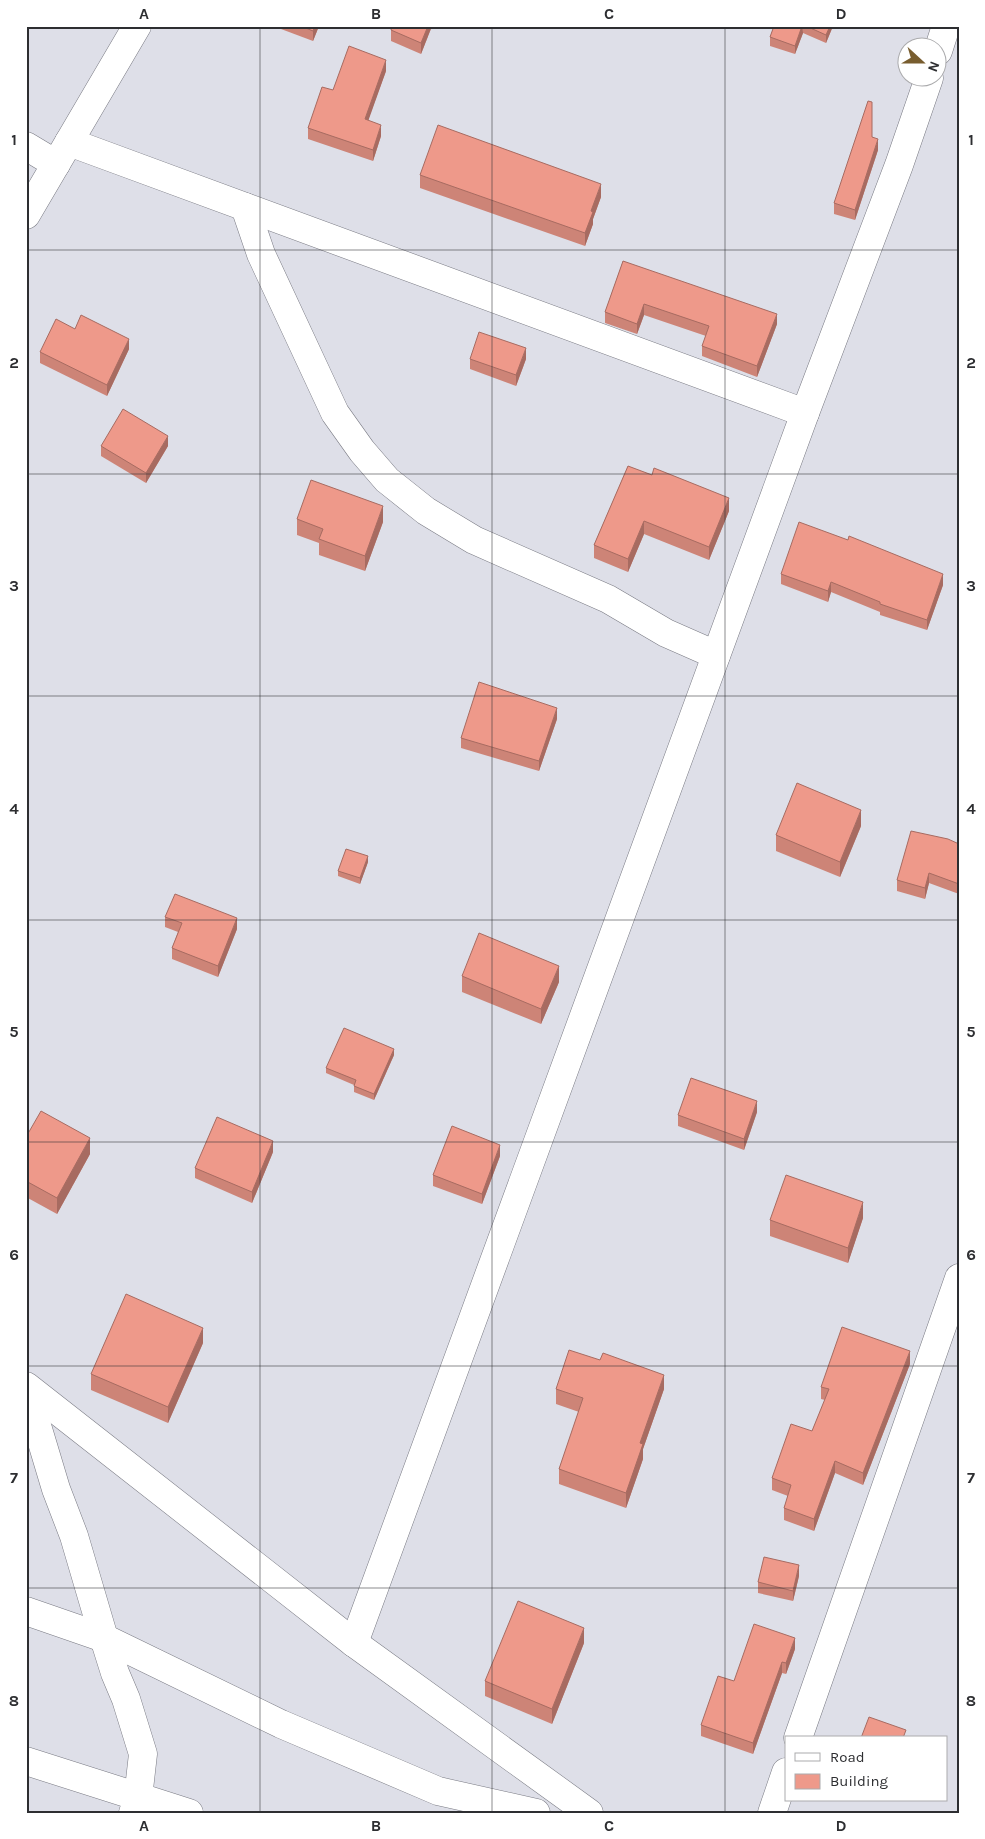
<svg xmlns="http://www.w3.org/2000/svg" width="985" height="1839" font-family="Karla,sans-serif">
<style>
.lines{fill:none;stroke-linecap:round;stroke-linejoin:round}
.minor-casing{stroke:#797a83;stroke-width:29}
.minor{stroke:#fff;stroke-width:28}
.wall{fill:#cd8477}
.shaded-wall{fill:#a76b61}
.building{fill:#ee998a;stroke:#a76b61}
.grid{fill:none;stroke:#2d2e31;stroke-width:1;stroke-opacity:0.55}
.neatline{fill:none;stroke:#2d2e31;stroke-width:2}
.grid-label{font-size:16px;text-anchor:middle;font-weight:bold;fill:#2d2e31}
</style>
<rect width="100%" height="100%" fill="#dedfe8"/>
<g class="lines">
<defs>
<g id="minor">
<polyline points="938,51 946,26"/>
<polyline points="69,142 805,413"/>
<polyline points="26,146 56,164"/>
<polyline points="245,207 261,254 335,413 362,451 387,480 426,511 474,540 608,599 666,633 716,655"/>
<polyline points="26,215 137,26"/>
<polyline points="26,1386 354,1643 589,1813"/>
<polyline points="26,1389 56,1489 74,1536 104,1638 115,1673 126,1699 143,1754 138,1798 133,1813"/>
<polyline points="26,1611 104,1638 281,1724 438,1791 536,1813"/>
<polyline points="354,1643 805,413 899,165 929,78"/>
<polyline points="798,1738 959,1278"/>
<polyline points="26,1761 189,1813"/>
<polyline points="772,1813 786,1772"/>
</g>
</defs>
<!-- minor casing -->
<use href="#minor" class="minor-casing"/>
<!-- minor -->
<use href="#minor" class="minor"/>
</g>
<!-- wall -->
<g class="wall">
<polygon points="273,26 319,26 313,41"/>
<polygon points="432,26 421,54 391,41 391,30"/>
<polygon points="774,26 833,26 826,43 803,33 795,54 770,46 770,37"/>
<polygon points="386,71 368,120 381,136 373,161 308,139 308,128 333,90"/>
<polygon points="872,137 878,150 855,220 834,214 834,203"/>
<polygon points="420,175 601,197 593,219 593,224 585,246 420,188"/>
<polygon points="623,261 777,324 757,377 702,356 702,346 706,336 644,315 637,334 605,323 605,312"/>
<polygon points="75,329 129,349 107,396 40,363 40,352"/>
<polygon points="470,359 526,359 516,386 470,369"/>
<polygon points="101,446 168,446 146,483 101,456"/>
<polygon points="628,466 729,511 709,560 644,534 628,572 594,558 594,545"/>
<polygon points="297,519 383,522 365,571 319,555 319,543 297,535"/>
<polygon points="781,574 943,585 927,630 880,615 880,612 831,592 828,602 781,584"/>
<polygon points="557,719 539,771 461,748 461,738"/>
<polygon points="861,826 840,877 776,851 776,835"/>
<polygon points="959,844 959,894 929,883 925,899 897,891 897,880"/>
<polygon points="368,862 360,884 338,876 338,871"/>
<polygon points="165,917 237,929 218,977 172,959 172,948 178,932 165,927"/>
<polygon points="462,976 559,982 541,1024 462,992"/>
<polygon points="394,1055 374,1100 354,1092 354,1085 326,1073 326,1068"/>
<polygon points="757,1112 744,1150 678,1126 678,1115"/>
<polygon points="26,1137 90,1154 57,1214 26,1197"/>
<polygon points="273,1152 252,1203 195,1178 195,1168"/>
<polygon points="500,1156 482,1204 433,1186 433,1175"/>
<polygon points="863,1218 848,1263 770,1236 770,1220"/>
<polygon points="203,1343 168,1423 91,1390 91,1374"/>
<polygon points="910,1364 863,1485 835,1473 814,1531 784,1520 784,1508 788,1496 772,1490 772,1478 812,1431 825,1400 821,1399 821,1387"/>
<polygon points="556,1389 664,1389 643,1449 643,1459 626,1508 559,1484 559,1469 579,1412 556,1404"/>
<polygon points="799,1576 793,1601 758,1593 758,1582"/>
<polygon points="584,1643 552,1724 485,1696 485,1681"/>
<polygon points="795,1649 786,1674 782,1673 753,1754 701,1736 701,1725 734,1681"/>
</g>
<!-- shaded-wall -->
<g class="shaded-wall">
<polygon points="315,26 319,26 313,41 313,31"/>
<polygon points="428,26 432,26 421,54 421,43"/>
<polygon points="802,26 803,33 795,54 795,46"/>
<polygon points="830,26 833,26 826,43 826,35"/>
<polygon points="386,60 386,71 365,130 365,119"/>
<polygon points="381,125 381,136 373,161 373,150"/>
<polygon points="878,139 878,150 855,220 855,210"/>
<polygon points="601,184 601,197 593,219 593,224 585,246 585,233 591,211"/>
<polygon points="644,304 644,315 637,334 637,324"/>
<polygon points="777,314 777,324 757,377 757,366"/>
<polygon points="129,339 129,349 107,396 107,385"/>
<polygon points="526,348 526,359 516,386 516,375"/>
<polygon points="168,436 168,446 146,483 146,473"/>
<polygon points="729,498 729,511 709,560 709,547"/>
<polygon points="383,506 383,522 365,571 365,556"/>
<polygon points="644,521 644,534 628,572 628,559"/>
<polygon points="943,574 943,585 927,630 927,620"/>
<polygon points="831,582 831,592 828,602 828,591"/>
<polygon points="557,708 557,719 539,771 539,761"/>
<polygon points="861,810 861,826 840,877 840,862"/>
<polygon points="368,856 368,862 360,884 360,878"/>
<polygon points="929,873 929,883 925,899 925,888"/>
<polygon points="237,918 237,929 218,977 218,966"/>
<polygon points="559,966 559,982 541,1024 541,1009"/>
<polygon points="394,1049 394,1055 374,1100 374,1094"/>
<polygon points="757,1101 757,1112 744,1150 744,1139"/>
<polygon points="90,1138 90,1154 57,1214 57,1198"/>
<polygon points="273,1141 273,1152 252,1203 252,1192"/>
<polygon points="500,1145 500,1156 482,1204 482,1194"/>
<polygon points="863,1202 863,1218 848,1263 848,1248"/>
<polygon points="203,1328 203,1343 168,1423 168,1407"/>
<polygon points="910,1351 910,1364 863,1485 863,1473"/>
<polygon points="664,1375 664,1389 643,1449 643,1459 626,1508 626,1493 640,1443"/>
<polygon points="835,1461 835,1473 814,1531 814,1519"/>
<polygon points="799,1565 799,1576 793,1601 793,1591"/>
<polygon points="584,1628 584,1643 552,1724 552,1709"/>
<polygon points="795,1638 795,1649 786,1674 786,1663"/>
<polygon points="782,1662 782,1673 753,1754 753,1743"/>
</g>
<!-- building -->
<g class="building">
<polygon points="301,26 315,26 313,31"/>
<polygon points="392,26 428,26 421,43 391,30"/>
<polygon points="774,26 802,26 795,46 770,37"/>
<polygon points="806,26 830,26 826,35"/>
<polygon points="349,46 386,60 365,119 381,125 373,150 308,128 322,87 333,90"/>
<polygon points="868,101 872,102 872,137 878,139 855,210 834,203"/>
<polygon points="438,125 601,184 591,211 593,212 585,233 420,175"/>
<polygon points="623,261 777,314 757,366 702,346 709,326 644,304 637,324 605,312"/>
<polygon points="81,315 129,339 107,385 40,352 56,319 75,329"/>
<polygon points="479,332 526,348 516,375 470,359"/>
<polygon points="123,409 168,436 146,473 101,446"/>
<polygon points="628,466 652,475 654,468 729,498 709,547 644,521 628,559 594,545"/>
<polygon points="311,480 383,506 365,556 319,539 323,529 297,519"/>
<polygon points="799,522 848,540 849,536 943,574 927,620 880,604 880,602 831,582 828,591 781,574"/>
<polygon points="479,682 557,708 539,761 461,738"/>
<polygon points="797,783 861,810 840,862 776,835"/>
<polygon points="911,831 948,839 959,844 959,884 929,873 925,888 897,880"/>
<polygon points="346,849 368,856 360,878 338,871"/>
<polygon points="175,894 237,918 218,966 172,948 182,923 165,917"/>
<polygon points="479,933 559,966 541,1009 462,976"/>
<polygon points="344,1028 394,1049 374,1094 354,1086 356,1080 326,1068"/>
<polygon points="691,1078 757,1101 744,1139 678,1115"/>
<polygon points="41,1111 90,1138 57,1198 26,1181 26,1137"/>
<polygon points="217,1117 273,1141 252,1192 195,1168"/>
<polygon points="452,1126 500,1145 482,1194 433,1175"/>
<polygon points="786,1175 863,1202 848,1248 770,1220"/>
<polygon points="126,1294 203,1328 168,1407 91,1374"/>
<polygon points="842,1327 910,1351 863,1473 835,1461 814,1519 784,1508 791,1485 772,1478 791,1424 812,1431 829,1389 821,1387"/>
<polygon points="569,1350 600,1360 603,1353 664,1375 640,1443 643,1444 626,1493 559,1469 583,1398 556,1389"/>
<polygon points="764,1557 799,1565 793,1591 758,1582"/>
<polygon points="518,1601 584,1628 552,1709 485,1681"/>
<polygon points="754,1624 795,1638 786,1663 782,1662 753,1743 701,1725 718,1676 734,1681"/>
<polygon points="869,1717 906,1730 903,1738 861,1738"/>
</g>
<!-- grid -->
<path class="grid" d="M260,26V1813M492,26V1813M725,26V1813M26,250H959M26,474H959M26,696H959M26,920H959M26,1142H959M26,1366H959M26,1588H959"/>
<!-- border -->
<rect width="985" height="1839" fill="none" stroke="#ffffff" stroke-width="55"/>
<!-- legend -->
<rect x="785" y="1736" width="162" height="65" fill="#ffffff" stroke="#ababad"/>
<rect x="795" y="1753" width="25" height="8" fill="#ffffff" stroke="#ababad"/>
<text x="830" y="1762" font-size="15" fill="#2d2e31">Road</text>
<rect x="795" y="1774" width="25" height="15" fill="#ee998a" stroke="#ababad"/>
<text x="830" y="1786" font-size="15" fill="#2d2e31">Building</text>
<!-- north arrow -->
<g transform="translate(922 62) rotate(111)"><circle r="24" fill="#ffffff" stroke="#ababad"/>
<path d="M0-4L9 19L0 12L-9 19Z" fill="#785d2f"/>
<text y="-8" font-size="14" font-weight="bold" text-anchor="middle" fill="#2d2e31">N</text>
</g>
<rect x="28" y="28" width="930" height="1784" class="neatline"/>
<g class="grid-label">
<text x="144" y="19">A</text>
<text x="376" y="19">B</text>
<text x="609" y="19">C</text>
<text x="841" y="19">D</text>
<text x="14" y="145">1</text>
<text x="971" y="145">1</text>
<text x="14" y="368">2</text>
<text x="971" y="368">2</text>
<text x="14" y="591">3</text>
<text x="971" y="591">3</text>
<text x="14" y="814">4</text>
<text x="971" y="814">4</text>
<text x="14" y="1037">5</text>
<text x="971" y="1037">5</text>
<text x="14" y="1260">6</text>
<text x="971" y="1260">6</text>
<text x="14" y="1483">7</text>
<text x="971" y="1483">7</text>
<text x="14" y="1706">8</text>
<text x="971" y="1706">8</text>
<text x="144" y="1831">A</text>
<text x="376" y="1831">B</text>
<text x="609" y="1831">C</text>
<text x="841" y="1831">D</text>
</g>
</svg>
